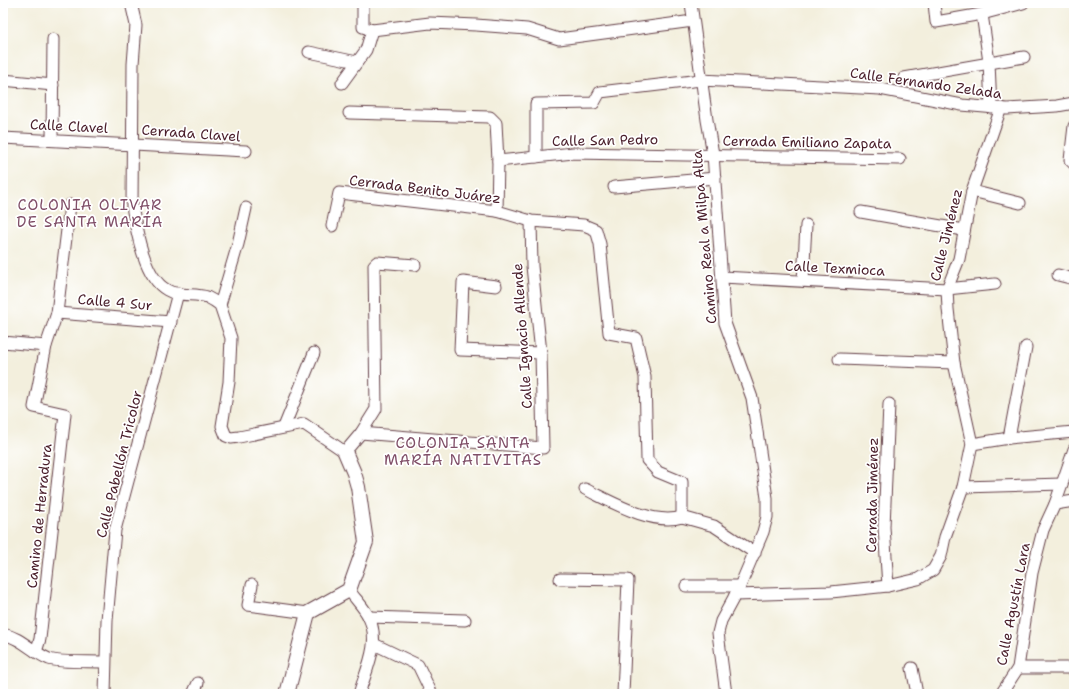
<svg xmlns="http://www.w3.org/2000/svg" width="1077" height="697" font-family="'Shantell Sans',sans-serif">
<style>
.lines{fill:none;stroke-linecap:round;stroke-linejoin:round}
.minor-casing{stroke:#633e46;stroke-width:13}
.tertiary-casing{stroke:#633e46;stroke-width:16}
.minor{stroke:#fff;stroke-width:11}
.tertiary{stroke:#fff;stroke-width:14}
.labels{text-anchor:middle;dominant-baseline:central;stroke-width:3.5;stroke-linejoin:round;paint-order:stroke}
.street-label{font-size:14px;fill:#4a1f2b;stroke:#fff}
.neighbourhood-label{font-size:15px;letter-spacing:1px;fill:#804f68;stroke:#fff}
</style>
<rect width="100%" height="100%" fill="#fff"/>
<filter id="ink" filterUnits="userSpaceOnUse"><feTurbulence type="fractalNoise" baseFrequency=".025" numOctaves="2"/><feDisplacementMap in="SourceGraphic" scale="8" xChannelSelector="R" yChannelSelector="G"/><feConvolveMatrix kernelMatrix="1 2 1 2 8 2 1 2 1" color-interpolation-filters="sRGB"/></filter>
<filter id="wash" filterUnits="userSpaceOnUse"><feTurbulence type="fractalNoise" baseFrequency=".012" numOctaves="4" result="noise"/><feDisplacementMap in="SourceGraphic" scale="16" xChannelSelector="R" yChannelSelector="G"/><feGaussianBlur stdDeviation="0.9" result="paint"/><feColorMatrix in="noise" values="0 0 0 0 0 0 0 0 0 0 0 0 0 0 0 0 0 1.4 0 .05"/><feComposite in="paint" operator="in"/></filter>
<g filter="url(#wash)">
<rect width="100%" height="100%" fill="#f3efdd"/>
</g>
<g filter="url(#ink)">
<g class="lines">
<defs>
<g id="minor">
<path d="M131,3L136,25L133,64L132,206C136,229 144,278 167,290C178,297 195,293 207,297C211,299 216,302 220,305L231,338L229,382L222,426L226,436L231,438L239,437L304,424L345,452L361,433L376,409L374,265L377,262L415,265"/>
<polyline points="363,3 363,27 372,30 430,23 476,25 527,29 559,39 693,21"/>
<polyline points="691,3 707,120 713,154 725,323 752,398 767,498 767,517 763,532 740,586 721,621 718,633 726,694"/>
<polyline points="934,3 936,22 982,14 1023,3"/>
<polyline points="982,14 989,62 991,108"/>
<polyline points="309,52 357,62"/>
<polyline points="904,78 1024,57"/>
<polyline points="3,80 53,85"/>
<polyline points="342,83 366,50 372,30"/>
<polyline points="349,113 490,117 496,123 498,161 497,211"/>
<polyline points="1074,126 1070,160 1074,164"/>
<polyline points="3,138 246,151"/>
<polyline points="52,140 53,39"/>
<polyline points="536,157 536,104 594,103 600,92 701,80 880,89 962,105 1007,109 1057,106 1074,103"/>
<polyline points="498,161 573,153 900,159"/>
<polyline points="614,187 715,178"/>
<polyline points="972,191 1020,203"/>
<polyline points="861,212 964,230"/>
<polyline points="332,226 339,193 497,211 531,221 584,225 596,230 600,244 609,333 636,338 645,377 647,460 658,472 682,482 682,517"/>
<polyline points="1058,275 1074,279"/>
<polyline points="722,277 947,289 995,284"/>
<polyline points="803,281 806,225"/>
<polyline points="496,286 463,282 460,350 541,353"/>
<polyline points="220,305 238,244 246,208"/>
<polyline points="57,313 171,322"/>
<polyline points="3,342 46,346"/>
<polyline points="839,359 954,363"/>
<polyline points="284,427 314,353"/>
<polyline points="361,433 543,448 541,353 532,266 531,221"/>
<polyline points="1009,438 1026,347"/>
<polyline points="972,444 1009,438 1074,432"/>
<polyline points="963,487 1062,484"/>
<path d="M585,489C612,502 652,526 682,517"/>
<polyline points="1055,504 1074,501"/>
<polyline points="682,517 714,526 755,553"/>
<polyline points="560,579 628,580 623,694"/>
<polyline points="252,585 248,605 308,613"/>
<polyline points="686,586 740,586"/>
<polyline points="888,586 884,527 889,404"/>
<path d="M349,590C355,599 365,608 369,618C381,642 366,670 359,694"/>
<polyline points="735,595 831,592 888,586 918,579 933,570 941,556 945,537 963,487 972,444 954,363 948,309 947,289 959,259 972,191 1001,108"/>
<polyline points="369,617 465,620"/>
<path d="M3,634C22,638 32,652 49,659C60,663 92,661 105,662"/>
<polyline points="374,644 418,665 432,694"/>
<polyline points="36,652 40,639 65,414 34,407 46,346 57,313 70,205"/>
<polyline points="912,668 917,694"/>
<polyline points="1018,668 1074,668"/>
<polyline points="105,694 107,620 115,530 178,293"/>
<polyline points="193,694 198,683"/>
<polyline points="1001,694 1018,668 1032,573 1043,530 1055,504 1074,449"/>
</g>
<polyline id="tertiary" points="287,694 308,613 349,590 366,542 358,487 354,473 345,452"/>
</defs>
<!-- minor casing -->
<use href="#minor" class="minor-casing"/>
<!-- tertiary casing -->
<use href="#tertiary" class="tertiary-casing"/>
<!-- minor -->
<use href="#minor" class="minor"/>
<!-- tertiary -->
<use href="#tertiary" class="tertiary"/>
</g>
</g>
<g class="labels">
<!-- street labels -->
<g class="street-label">
<text transform="translate(926 83) rotate(8)">Calle Fernando Zelada</text>
<text transform="translate(69 126) rotate(3)">Calle Clavel</text>
<text transform="translate(191 133) rotate(4)">Cerrada Clavel</text>
<text transform="translate(605 140) rotate(-1)">Calle San Pedro</text>
<text transform="translate(807 142) rotate(1)">Cerrada Emiliano Zapata</text>
<text transform="translate(425 189) rotate(7)">Cerrada Benito Juárez</text>
<text transform="translate(946 235) rotate(-76)">Calle Jiménez</text>
<text transform="translate(704 237) rotate(-95)">Camino Real a Milpa Alta</text>
<text transform="translate(835 268) rotate(3)">Calle Texmioca</text>
<text transform="translate(115 302) rotate(5)">Calle 4 Sur</text>
<text transform="translate(522 336) rotate(-94)">Calle Ignacio Allende</text>
<text transform="translate(119 464) rotate(-76)">Calle Pabellón Tricolor</text>
<text transform="translate(872 495) rotate(-89)">Cerrada Jiménez</text>
<text transform="translate(39 516) rotate(-84)">Camino de Herradura</text>
<text transform="translate(1013 604) rotate(-79)">Calle Agustín Lara</text>
</g>
<!-- neighbourhood labels -->
<g class="neighbourhood-label">
<text x="90" y="205">COLONIA OLIVAR<tspan x="90" dy="17">DE SANTA MARÍA</tspan></text>
<text x="463" y="443">COLONIA SANTA<tspan x="463" dy="17">MARÍA NATIVITAS</tspan></text>
</g>
</g>
<!-- margin -->
<rect width="1077" height="697" fill="none" stroke="#fff" stroke-width="16"/>
</svg>
